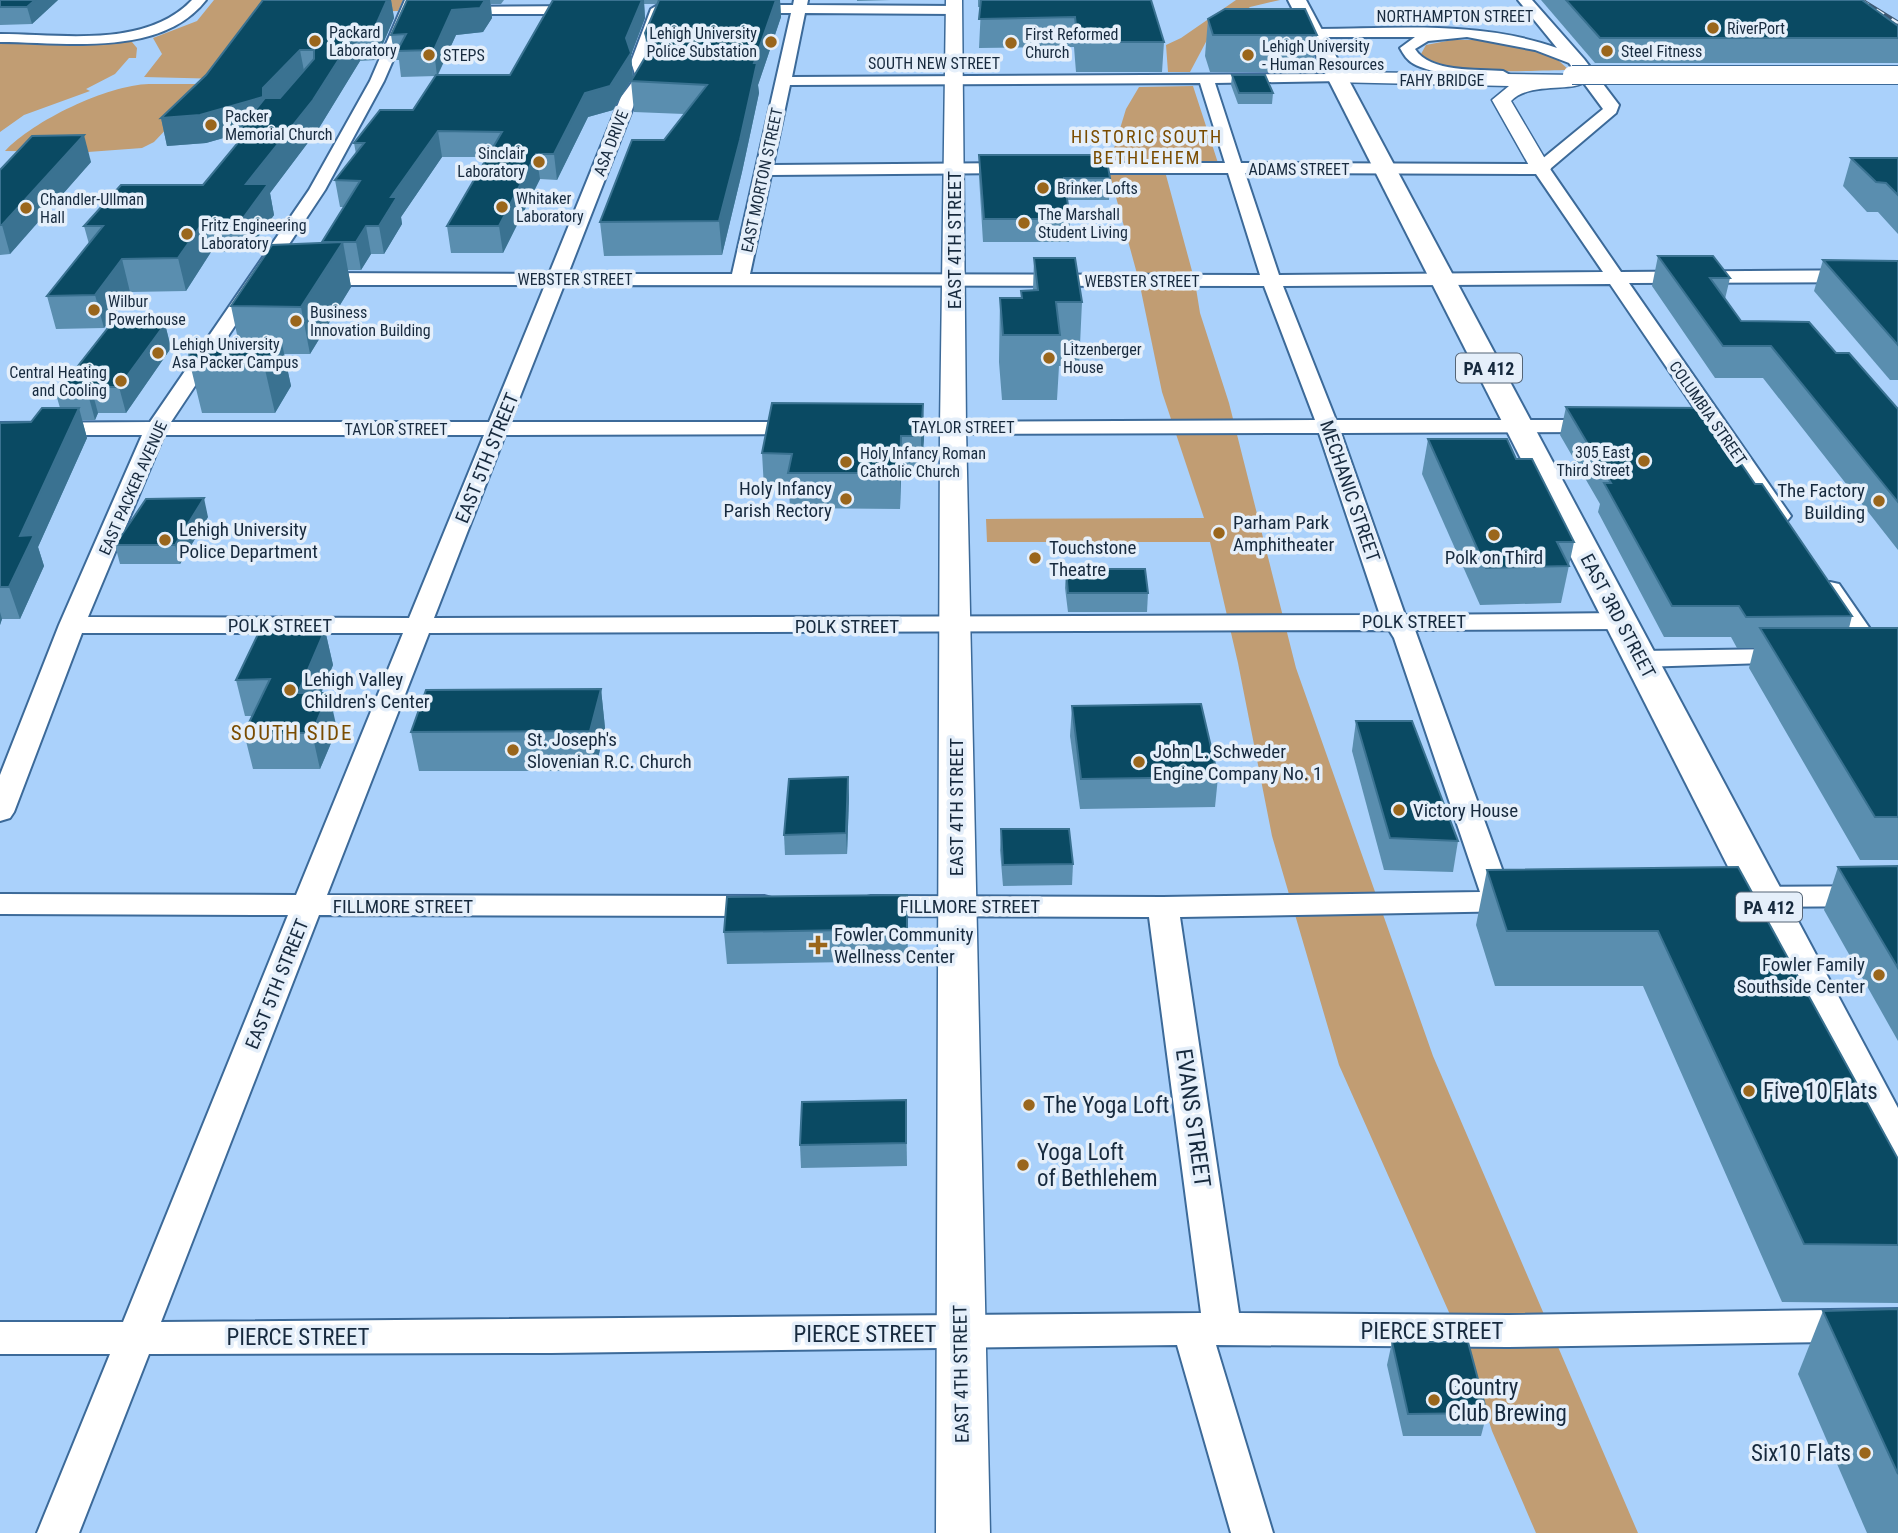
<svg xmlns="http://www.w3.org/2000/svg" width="1898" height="1533" font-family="'Roboto Condensed',sans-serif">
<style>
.green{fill:#c19d73}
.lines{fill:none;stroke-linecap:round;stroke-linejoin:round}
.minor-casing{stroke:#3c6a99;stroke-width:4}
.major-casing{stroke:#3c6a99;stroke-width:3}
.highway-casing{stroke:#3c6a99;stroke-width:4}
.minor{fill:#fff;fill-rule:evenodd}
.major{fill:#fff;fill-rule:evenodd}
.highway{fill:#fff;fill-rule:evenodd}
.rail-casing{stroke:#3f5872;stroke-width:4.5}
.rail{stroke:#e5effa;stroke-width:2.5;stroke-dasharray:9;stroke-linecap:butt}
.major-bridge-casing{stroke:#3c6a99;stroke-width:20;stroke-linecap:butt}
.major-bridge{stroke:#fff;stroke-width:18}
.wall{fill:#5a8eaf}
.shaded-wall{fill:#3a7291}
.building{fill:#0a4a63;stroke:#3a7291;stroke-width:2}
.poi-dot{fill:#9a661c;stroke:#e5effa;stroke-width:2.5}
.labels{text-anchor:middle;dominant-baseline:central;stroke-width:7;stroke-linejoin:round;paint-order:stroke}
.far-street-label{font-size:16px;fill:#172a3e;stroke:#e5effa}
.far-poi-label{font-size:16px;fill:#172a3e;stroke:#e5effa;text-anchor:start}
.far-neighbourhood-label{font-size:18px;letter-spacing:2px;fill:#7a4c00;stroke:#e5effa}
.shield{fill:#e5effa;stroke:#556576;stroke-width:2}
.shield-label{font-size:18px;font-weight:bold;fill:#172a3e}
.street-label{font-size:19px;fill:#172a3e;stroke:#e5effa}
.poi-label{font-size:19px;fill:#172a3e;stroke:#e5effa;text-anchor:start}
.neighbourhood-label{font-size:21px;letter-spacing:2px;fill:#7a4c00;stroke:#e5effa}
.near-poi-label{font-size:23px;fill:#172a3e;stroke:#e5effa;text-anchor:start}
.near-street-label{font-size:23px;fill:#172a3e;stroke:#e5effa}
</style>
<rect width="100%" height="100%" fill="#aad1fb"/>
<!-- green -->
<g class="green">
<polygon points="214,0 403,0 398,11 276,14 224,79 144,77 162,54 153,38 197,21"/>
<polygon points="1236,0 1280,0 1250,7 1207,40 1190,72 1168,72 1166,45 1181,38"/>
<polygon points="117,39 132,42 137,48 136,58 129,58 115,74 86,89 90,91 24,115 0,132 0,41"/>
<path d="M1452,40H1504L1549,52L1569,70C1532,70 1449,78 1421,54L1426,45Z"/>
<path d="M149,84H307L173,122L154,142L142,148L88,152L5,151C33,121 107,85 149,84Z"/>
<polygon points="1193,86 1218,163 1163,164 1195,282 1200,313 1229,403 1296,668 1433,1056 1638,1533 1536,1533 1492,1431 1468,1355 1339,1065 1272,836 1238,663 1210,542 987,542 986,519 1204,518 1162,392 1139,281 1108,168 1126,109 1139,87"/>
</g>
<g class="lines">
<defs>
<g id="minor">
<path d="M192,0H206C161,58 65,42 0,42V34C60,34 146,49 192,0Z"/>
<path d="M405,0H419L384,81L325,190L171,422H489L545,285H311L302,279L311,273L549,274L621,97L636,77L631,62L651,9L658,5L665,9L645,62L650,77L637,97L568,274H732L791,13H744L737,9L744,5H793L794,0H808L807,5L954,6L961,10L954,14L805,13L792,77L1337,74L1344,78L1342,81L1215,83L1241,163L1536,164L1603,109L1569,63L1535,50L1467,37L1428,41L1415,49C1430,73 1478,69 1503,71L1510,75C1498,86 1429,73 1414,64C1407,60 1404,55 1400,48L1415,37H1313L1306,33L1313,29C1395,29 1478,20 1557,48L1518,0H1532L1584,59L1619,105L1616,113L1550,169L1621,272L1898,270V282L1629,283L1791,516L1787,521H1771L1610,284L1283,286L1336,420H1598L1609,426L1598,432L1341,433L1405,615L1621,613L1630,616L1634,621L1630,626L1621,629L1415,630L1510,891L1531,894L1535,901L1531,908L1520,911L1180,917L1239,1313L1508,1315L1898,1309V1341L1508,1347L1216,1345L1273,1533H1231L1177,1345L551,1353L149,1354L79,1533H37L110,1354H0V1322H123L288,915L0,914V894L296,895L403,633H82L14,812L10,818L0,821V775L59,625L142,435H0V423L150,422L309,190L370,81ZM1200,83L1225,163H1071L1063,168L1071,173H1228L1260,275L750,274L771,175L1017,173L1025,168L1017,163L773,165L790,85ZM1245,173L1536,174L1603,272L1279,275ZM564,285L1264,286L1315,420L886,422L875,428L886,434L1319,433L1380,615L434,618L505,435L804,434L815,428L804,422H510ZM164,435H484L409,618L88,617ZM1389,630L1394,638L1480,892L1163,897L871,896L860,899L856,906L860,913L871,916L1149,917L1201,1313L161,1322L319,915L764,916L775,913L779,906L775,899L764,896L327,895L429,633Z"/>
<polygon points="453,7 584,6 591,10 584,14 448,14 446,11"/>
<polygon points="1830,582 1839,584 1886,652 1890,657 1886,662 1868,662 1818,589 1821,584"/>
<polygon points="1789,649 1798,652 1802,657 1798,662 1641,667 1632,665 1628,659 1632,653 1641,651"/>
<polygon points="1898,886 1898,906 1749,907 1738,904 1734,897 1738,890 1749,887"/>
</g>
<g id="major">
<polygon points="946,0 962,0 966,427 990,1533 936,1533 940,427"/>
<path d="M1337,72L1577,75L1586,81C1575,93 1530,81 1511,101L1551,169L1541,175L1531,169L1492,100L1509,86L1330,82L1328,78L1330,74Z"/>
</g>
<polygon id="highway" points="1288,0 1306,0 1898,1108 1898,1172 1881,1167 1874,1154"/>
</defs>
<!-- minor casing -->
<use href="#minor" class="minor-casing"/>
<!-- major casing -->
<use href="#major" class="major-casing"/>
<!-- highway casing -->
<use href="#highway" class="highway-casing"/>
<!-- minor -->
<use href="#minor" class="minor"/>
<!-- major -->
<use href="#major" class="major"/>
<!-- highway -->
<use href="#highway" class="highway"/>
<defs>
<polyline id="rail" points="1861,0 1898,23"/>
</defs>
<!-- rail casing -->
<use href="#rail" class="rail-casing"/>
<!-- rail -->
<use href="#rail" class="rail"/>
<defs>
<polyline id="major-bridge" points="1572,75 1898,75"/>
</defs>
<!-- major-bridge casing -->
<use href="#major-bridge" class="major-bridge-casing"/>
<!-- major-bridge -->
<use href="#major-bridge" class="major-bridge"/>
</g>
<!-- wall -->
<g class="wall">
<polygon points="0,0 58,0 32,24 0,25"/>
<polygon points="263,0 391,0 394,18 376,60 360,61 319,128 270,193 274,215 247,252 211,252 186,291 130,292 104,328 56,329 47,296 89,244 84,226 203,185 238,142 237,134 206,143 167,146 161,118 206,75"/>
<polygon points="407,0 504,0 501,4 491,4 492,18 483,32 456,35 438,75 510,75 553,0 780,0 781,17 758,85 759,93 742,172 722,255 604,256 600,222 684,114 634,112 631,81 647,54 645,33 657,4 644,4 645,18 631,55 633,77 613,110 588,117 557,180 540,179 503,253 451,253 447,226 487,157 442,157 401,217 402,224 384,254 371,254 361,270 348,270 351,287 310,354 284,354 291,386 275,413 202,413 190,364 239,344 231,306 322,243 322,242 344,207 340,207 335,180 356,154 354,143 413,110 436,76 401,77 399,60 395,60 391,35"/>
<polygon points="857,0 891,0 857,1"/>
<polygon points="978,0 1151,0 1164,42 1162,72 1076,72 1074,47 979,48 981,7 978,7"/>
<polygon points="1541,0 1862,0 1898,26 1898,63 1595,63"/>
<polygon points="1208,19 1317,35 1313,72 1210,72 1205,56"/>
<polygon points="1232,75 1273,93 1272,104 1238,104 1231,85"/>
<polygon points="979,155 1110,178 1109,200 1067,200 1070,219 1069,242 983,242 979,177"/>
<polygon points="1851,158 1898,158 1898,234 1878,212 1867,212 1843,186"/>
<polygon points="91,162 10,254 0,255 0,170"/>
<polygon points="1658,256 1730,278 1725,299 1741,321 1836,353 1898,409 1898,550 1763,378 1715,378 1652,286"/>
<polygon points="1034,258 1082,302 1079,366 1059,366 1057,400 1002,400 999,362 1000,298 1021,298 1021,291 1033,290"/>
<polygon points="1823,260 1898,261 1898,380 1890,380 1814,291"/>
<polygon points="165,324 171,348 126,413 98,413 95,420 82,420 87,438 38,547 44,566 20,619 2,619 0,625 0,423 31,422 60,408 56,394"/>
<polygon points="923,404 924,439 921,471 901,471 900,509 790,508 789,489 764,488 762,453"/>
<polygon points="1566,407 1755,484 1852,616 1849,628 1898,628 1898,860 1860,860 1749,668 1754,648 1737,648 1731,637 1664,637 1598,512 1600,504 1560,435"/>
<polygon points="1428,439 1516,459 1574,542 1561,603 1480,605 1422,474"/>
<polygon points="208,517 180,564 120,564 115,545"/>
<polygon points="1066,569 1148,593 1147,612 1068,612 1065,588"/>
<polygon points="325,630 333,665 321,693 337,729 320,769 253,769 244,733 252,716 245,716 236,680"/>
<polygon points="601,689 605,728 595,771 419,771 411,732"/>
<polygon points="1072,706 1218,777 1215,807 1080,809 1070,736"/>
<polygon points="1356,721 1458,841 1453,872 1384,870 1352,751"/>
<polygon points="848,777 849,798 847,854 785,855 784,835"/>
<polygon points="1001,829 1073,864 1072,885 1003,886 1000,850"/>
<polygon points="1898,866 1898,1041 1824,910 1838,867"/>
<polygon points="1738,867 1898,1159 1898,1303 1782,1302 1643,986 1495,986 1476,925 1487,870"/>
<polygon points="907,895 908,961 727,964 724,932"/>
<polygon points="906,1100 907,1166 801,1168 800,1145"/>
<polygon points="1898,1309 1898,1533 1867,1533 1798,1374 1823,1311"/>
<polygon points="1392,1342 1487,1413 1481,1436 1403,1436 1387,1365"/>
</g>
<!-- shaded-wall -->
<g class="shaded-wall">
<polygon points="35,0 58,0 32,24 27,7"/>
<polygon points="387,0 391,0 394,18 376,60 372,34"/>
<polygon points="485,0 490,0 492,18 483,32 456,35 437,76 434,50 452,10"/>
<polygon points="642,0 644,0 645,18 631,55 633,77 613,110 588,117 557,180 554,154 585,93 626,38"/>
<polygon points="776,0 780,0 781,17 758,85 759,93 742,172 722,255 719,221 754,63"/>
<polygon points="355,34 360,61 319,128 270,193 274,215 247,252 241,221 246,184"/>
<polygon points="300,50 305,76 269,125 206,143 167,146 161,118 263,88"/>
<polygon points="438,131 442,157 401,217 402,224 384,254 379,226 391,197"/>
<polygon points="84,135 91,162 10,254 2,225"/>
<polygon points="536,154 540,179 503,253 499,226"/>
<polygon points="204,221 211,252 186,291 178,258"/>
<polygon points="366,226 371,254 361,270 356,242"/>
<polygon points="343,242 351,287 310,354 301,307"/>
<polygon points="122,259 130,292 104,328 95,295"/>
<polygon points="165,324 171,348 126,413 119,387"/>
<polygon points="281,339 291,386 275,413 264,365"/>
<polygon points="91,387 98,413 95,420 88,394"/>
<polygon points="923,404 924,439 921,471 921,436"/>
<polygon points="79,408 87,438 38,547 44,566 20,619 9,587 20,536"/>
<polygon points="901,436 901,471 900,509 900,473"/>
<polygon points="204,498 208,517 180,564 175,545"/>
<polygon points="0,612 2,619 0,625"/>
<polygon points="325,630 333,665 306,729 298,693"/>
<polygon points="601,689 605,728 595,771 590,731"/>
<polygon points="329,693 337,729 320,769 312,733"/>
<polygon points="848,777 849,798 847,854 846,833"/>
</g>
<!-- building -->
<g class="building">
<polygon points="0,0 35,0 27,7 0,7"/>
<polygon points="263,0 387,0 372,34 355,34 313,100 246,184 268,184 241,221 204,221 178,258 122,259 95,295 47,296 103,226 84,226 121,185 203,185 246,133 237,133 265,98 280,98 314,59 314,50 300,50 263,88 263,97 200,115 161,118 206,75"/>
<polygon points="407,0 485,0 480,8 452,10 434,50 397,51 406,34 391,35"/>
<polygon points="553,0 642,0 626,38 631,53 610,86 585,93 554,154 536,154 499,226 447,226 502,132 438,131 391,197 397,197 379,226 366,226 356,242 322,242 360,181 335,180 364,143 354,143 380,110 413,110 436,75 510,75"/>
<polygon points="659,0 776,0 754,63 757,63 740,140 719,221 600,222 632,140 664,140 707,85 631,81 650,49 645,33"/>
<polygon points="981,0 1151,0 1164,42 1078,42 1075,17 979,19"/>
<polygon points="1566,0 1862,0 1898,26 1898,38 1600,38"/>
<polygon points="1225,9 1305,9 1317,35 1213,35 1208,19"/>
<polygon points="1232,75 1265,75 1273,93 1239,93"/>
<polygon points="84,135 2,225 0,225 0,170 32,136"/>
<polygon points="979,155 1106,155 1110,178 1064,178 1070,219 984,219"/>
<polygon points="1851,158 1898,158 1898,195 1886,183 1876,182"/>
<polygon points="343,242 301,307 231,306 272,245"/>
<polygon points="1658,256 1713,256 1730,278 1710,278 1741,321 1809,322 1836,353 1849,353 1898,409 1898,502 1771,346 1723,346"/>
<polygon points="1034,258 1075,258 1082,302 1056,302 1060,335 1003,335 1000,298 1022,298 1021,291 1038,290"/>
<polygon points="1823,260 1898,261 1898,345"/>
<polygon points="111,324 165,324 119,387 91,387 88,394 56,394"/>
<polygon points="281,339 264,365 190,364 189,350"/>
<polygon points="772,403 923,404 921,436 901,436 900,473 788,473 792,454 762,453"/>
<polygon points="1566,407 1703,408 1755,484 1762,484 1852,616 1746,617 1739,606 1672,606 1604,483 1611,483"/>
<polygon points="42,408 79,408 20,536 34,535 9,587 0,587 0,423 31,422"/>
<polygon points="1428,439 1507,439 1516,459 1532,459 1574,542 1557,542 1569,566 1486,568"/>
<polygon points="204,498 175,545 115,545 146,499"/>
<polygon points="1066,569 1145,569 1148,593 1068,593"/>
<polygon points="1760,628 1898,628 1898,817 1875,817"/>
<polygon points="260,630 325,630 298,693 329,693 312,733 244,733 270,679 236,680"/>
<polygon points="601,689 590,731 411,732 426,690"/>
<polygon points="1201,704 1218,777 1081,779 1072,706"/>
<polygon points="1356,721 1412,721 1458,841 1390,838"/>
<polygon points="848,777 846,833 784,835 789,779"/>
<polygon points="1001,829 1069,829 1073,864 1003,865"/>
<polygon points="1898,866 1898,968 1838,867"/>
<polygon points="1738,867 1898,1159 1898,1245 1804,1244 1658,931 1507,931 1487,870"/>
<polygon points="907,895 907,929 724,932 727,897"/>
<polygon points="906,1100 906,1143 800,1145 802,1102"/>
<polygon points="1898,1309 1898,1474 1823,1311"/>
<polygon points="1392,1342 1468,1342 1487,1413 1408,1414"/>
</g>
<!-- markers -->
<g class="poi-dot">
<circle cx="1713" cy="28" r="7"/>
<circle cx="315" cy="41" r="7"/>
<circle cx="771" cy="42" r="7"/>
<circle cx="1011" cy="43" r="7"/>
<circle cx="1607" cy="51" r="7"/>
<circle cx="429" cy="55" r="7"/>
<circle cx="1248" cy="55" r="7"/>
<circle cx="211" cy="125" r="7"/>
<circle cx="539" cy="162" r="7"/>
<circle cx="1043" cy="188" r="7"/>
<circle cx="502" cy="207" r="7"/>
<circle cx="26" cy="208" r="7"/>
<circle cx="1024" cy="223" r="7"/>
<circle cx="187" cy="234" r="7"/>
<circle cx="94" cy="310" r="7"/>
<circle cx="296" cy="321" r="7"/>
<circle cx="158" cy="353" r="7"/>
<circle cx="1049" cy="358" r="7"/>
<circle cx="121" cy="381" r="7"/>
<circle cx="1644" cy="461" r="7"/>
<circle cx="846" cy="462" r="7"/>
<circle cx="846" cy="499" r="7"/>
<circle cx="1879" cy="501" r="7"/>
<circle cx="1219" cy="533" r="7"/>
<circle cx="1494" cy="535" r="7"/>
<circle cx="165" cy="540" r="7"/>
<circle cx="1035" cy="558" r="7"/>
<circle cx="290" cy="690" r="7"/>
<circle cx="513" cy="750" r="7"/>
<circle cx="1139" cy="762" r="7"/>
<circle cx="1399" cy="810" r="7"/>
<path d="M814.5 934.5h7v7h7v7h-7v7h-7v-7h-7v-7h7z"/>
<circle cx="1879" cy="975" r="7"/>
<circle cx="1749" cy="1091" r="7"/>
<circle cx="1029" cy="1105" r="7"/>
<circle cx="1023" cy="1165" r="7"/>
<circle cx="1434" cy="1400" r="7"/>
<circle cx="1865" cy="1453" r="7"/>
</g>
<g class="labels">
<!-- far-street labels -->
<g class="far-street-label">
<text x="1455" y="16">NORTHAMPTON STREET</text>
<text x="934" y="63">SOUTH NEW STREET</text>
<text x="1442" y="80">FAHY BRIDGE</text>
<text transform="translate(611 143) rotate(-69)">ASA DRIVE</text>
<text x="1299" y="169">ADAMS STREET</text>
<text transform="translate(762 180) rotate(-78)">EAST MORTON STREET</text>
<text x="575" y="279">WEBSTER STREET</text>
<text x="1142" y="281">WEBSTER STREET</text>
<text transform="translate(1708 413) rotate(55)">COLUMBIA STREET</text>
<text x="963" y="427">TAYLOR STREET</text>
<text x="396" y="429">TAYLOR STREET</text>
<text transform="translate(133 488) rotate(-66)">EAST PACKER AVENUE</text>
</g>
<!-- far-poi labels -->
<g class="far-poi-label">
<text x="1727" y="28">RiverPort</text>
<text x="329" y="32">Packard<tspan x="329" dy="18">Laboratory</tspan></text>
<text x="757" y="33" text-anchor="end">Lehigh University<tspan x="757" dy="18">Police Substation</tspan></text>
<text x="1025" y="34">First Reformed<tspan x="1025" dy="18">Church</tspan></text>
<text x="1262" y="46">Lehigh University<tspan x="1262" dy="18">- Human Resources</tspan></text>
<text x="1621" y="51">Steel Fitness</text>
<text x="443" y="55">STEPS</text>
<text x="225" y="116">Packer<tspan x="225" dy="18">Memorial Church</tspan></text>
<text x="525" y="153" text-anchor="end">Sinclair<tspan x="525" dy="18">Laboratory</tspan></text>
<text x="1057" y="188">Brinker Lofts</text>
<text x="516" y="198">Whitaker<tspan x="516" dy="18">Laboratory</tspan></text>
<text x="40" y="199">Chandler-Ullman<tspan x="40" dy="18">Hall</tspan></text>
<text x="1038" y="214">The Marshall<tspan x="1038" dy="18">Student Living</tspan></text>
<text x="201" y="225">Fritz Engineering<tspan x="201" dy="18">Laboratory</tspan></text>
<text x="108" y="301">Wilbur<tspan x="108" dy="18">Powerhouse</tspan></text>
<text x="310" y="312">Business<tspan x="310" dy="18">Innovation Building</tspan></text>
<text x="172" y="344">Lehigh University<tspan x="172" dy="18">Asa Packer Campus</tspan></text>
<text x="1063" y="349">Litzenberger<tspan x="1063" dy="18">House</tspan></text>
<text x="107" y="372" text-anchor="end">Central Heating<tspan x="107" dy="18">and Cooling</tspan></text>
<text x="1630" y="452" text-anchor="end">305 East<tspan x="1630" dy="18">Third Street</tspan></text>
<text x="860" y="453">Holy Infancy Roman<tspan x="860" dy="18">Catholic Church</tspan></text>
</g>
<!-- far-neighbourhood labels -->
<g class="far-neighbourhood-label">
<text x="1147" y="136">HISTORIC SOUTH<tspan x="1147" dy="21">BETHLEHEM</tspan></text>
</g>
<!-- shield labels -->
<g class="shield">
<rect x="1456" y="353.5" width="66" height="29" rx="5"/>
<rect x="1736" y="892.5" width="66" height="29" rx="5"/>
</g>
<g class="shield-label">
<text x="1489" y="368">PA 412</text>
<text x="1769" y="907">PA 412</text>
</g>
<!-- street labels -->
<g class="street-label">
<text transform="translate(954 240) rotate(-90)">EAST 4TH STREET</text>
<text transform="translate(487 458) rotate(-68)">EAST 5TH STREET</text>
<text transform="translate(1350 491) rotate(71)">MECHANIC STREET</text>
<text transform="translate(1618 616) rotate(62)">EAST 3RD STREET</text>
<text x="1414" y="621">POLK STREET</text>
<text x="280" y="625">POLK STREET</text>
<text x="847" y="626">POLK STREET</text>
<text transform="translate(956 807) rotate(-90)">EAST 4TH STREET</text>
<text x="403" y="906">FILLMORE STREET</text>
<text x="970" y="906">FILLMORE STREET</text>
<text transform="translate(277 984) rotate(-68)">EAST 5TH STREET</text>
<text transform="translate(961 1374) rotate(-91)">EAST 4TH STREET</text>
</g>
<!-- poi labels -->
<g class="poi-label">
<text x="832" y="488" text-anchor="end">Holy Infancy<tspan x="832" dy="22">Parish Rectory</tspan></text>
<text x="1865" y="490" text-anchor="end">The Factory<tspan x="1865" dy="22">Building</tspan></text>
<text x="1233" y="522">Parham Park<tspan x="1233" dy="22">Amphitheater</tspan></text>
<text x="179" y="529">Lehigh University<tspan x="179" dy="22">Police Department</tspan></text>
<text x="1049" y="547">Touchstone<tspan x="1049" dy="22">Theatre</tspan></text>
<text x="1494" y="557" text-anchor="middle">Polk on Third</text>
<text x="304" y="679">Lehigh Valley<tspan x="304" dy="22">Children's Center</tspan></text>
<text x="527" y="739">St. Joseph's<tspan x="527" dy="22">Slovenian R.C. Church</tspan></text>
<text x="1153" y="751">John L. Schweder<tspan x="1153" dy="22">Engine Company No. 1</tspan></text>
<text x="1413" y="810">Victory House</text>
<text x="834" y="934">Fowler Community<tspan x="834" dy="22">Wellness Center</tspan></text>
<text x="1865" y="964" text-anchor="end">Fowler Family<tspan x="1865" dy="22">Southside Center</tspan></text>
</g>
<!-- neighbourhood labels -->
<g class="neighbourhood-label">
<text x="292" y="733">SOUTH SIDE</text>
</g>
<!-- near-poi labels -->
<g class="near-poi-label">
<text x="1763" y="1091">Five 10 Flats</text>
<text x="1043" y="1105">The Yoga Loft</text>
<text x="1037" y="1152">Yoga Loft<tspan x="1037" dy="26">of Bethlehem</tspan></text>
<text x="1448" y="1387">Country<tspan x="1448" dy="26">Club Brewing</tspan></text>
<text x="1851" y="1453" text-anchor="end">Six10 Flats</text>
</g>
<!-- near-street labels -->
<g class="near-street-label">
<text transform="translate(1193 1118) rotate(82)">EVANS STREET</text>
<text x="1432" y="1331">PIERCE STREET</text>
<text x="865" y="1334">PIERCE STREET</text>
<text x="298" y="1337">PIERCE STREET</text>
</g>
</g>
</svg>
